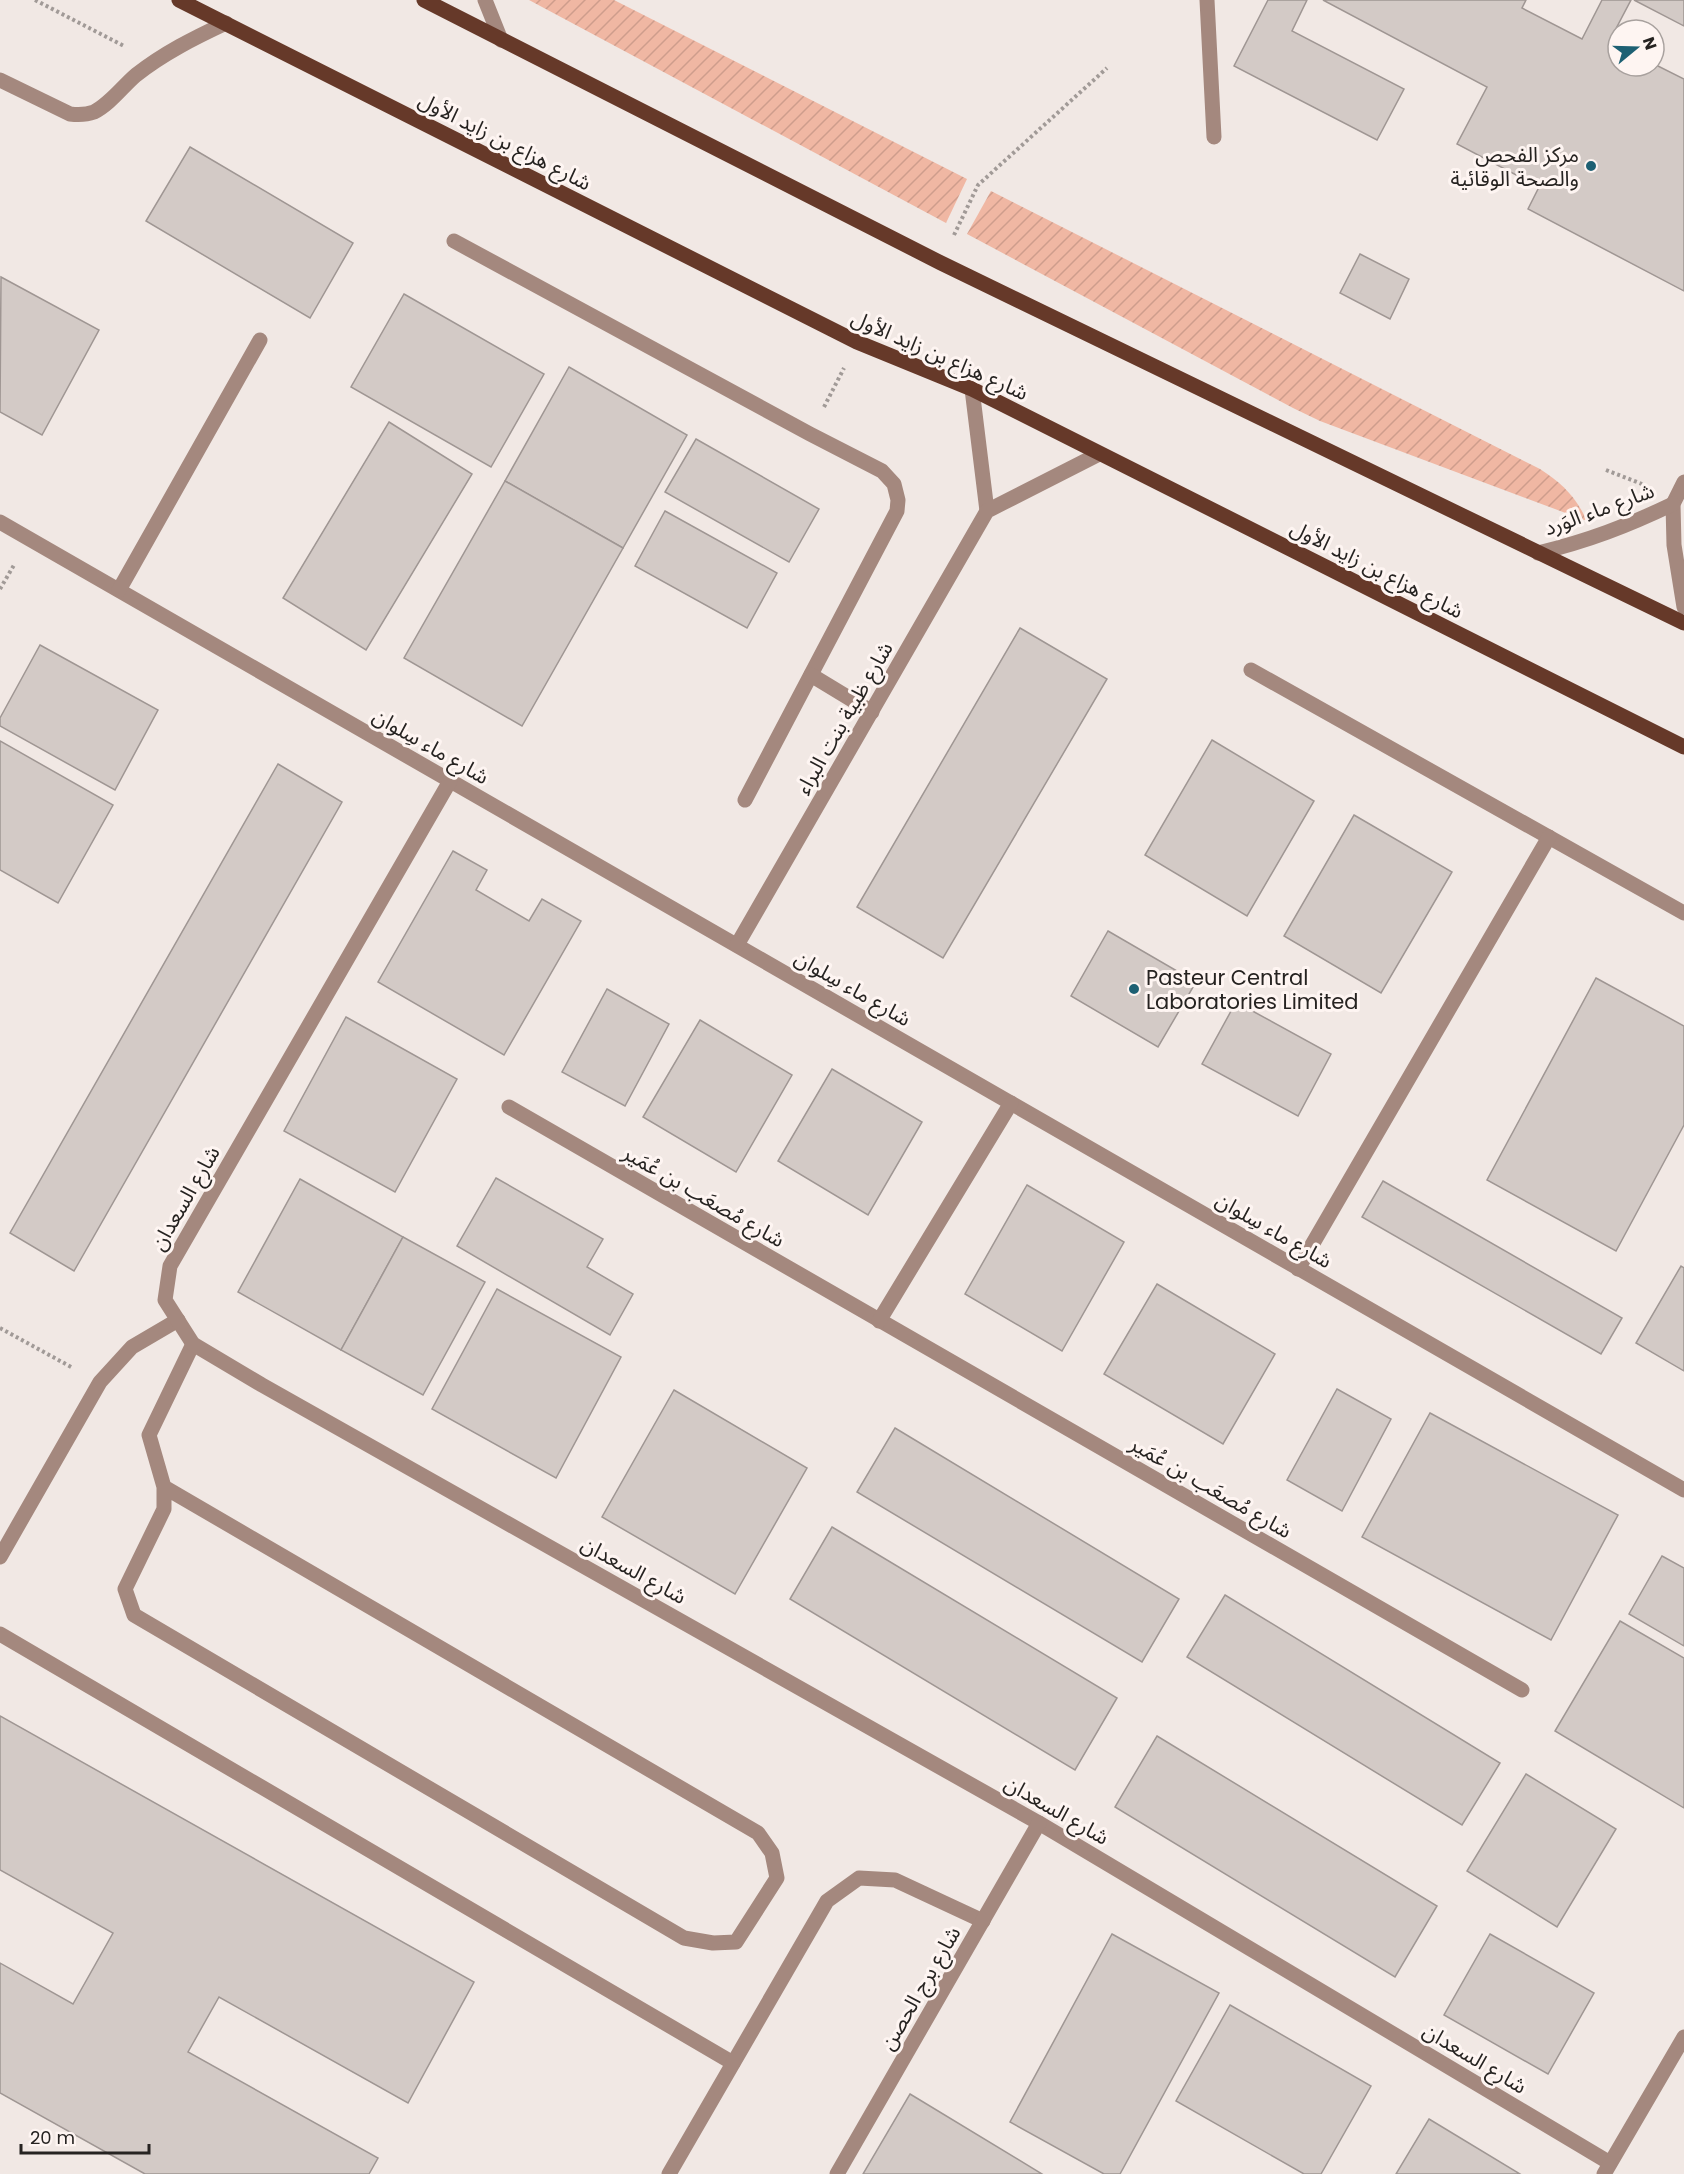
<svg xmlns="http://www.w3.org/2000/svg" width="1684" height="2174" font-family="Poppins,'Noto Sans Arabic',sans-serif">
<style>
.garden{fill:url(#garden-furrows)}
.building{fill:#d3cac6;stroke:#9f9693;stroke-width:1.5}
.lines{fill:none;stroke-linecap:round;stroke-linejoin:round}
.path{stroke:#a19a97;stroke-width:4;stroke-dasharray:3 3;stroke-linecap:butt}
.service{stroke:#a4887e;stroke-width:15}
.minor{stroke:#a4887e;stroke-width:15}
.primary{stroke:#663929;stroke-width:15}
.poi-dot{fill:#1d6073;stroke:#fef5f2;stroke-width:2}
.labels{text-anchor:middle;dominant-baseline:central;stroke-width:6;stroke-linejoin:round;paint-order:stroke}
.street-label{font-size:21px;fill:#262321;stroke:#fef5f2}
.poi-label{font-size:21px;fill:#262321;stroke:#fef5f2;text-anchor:end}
</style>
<defs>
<pattern id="garden-furrows" width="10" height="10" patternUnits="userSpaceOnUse" patternTransform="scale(1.5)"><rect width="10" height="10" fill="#f0b7a3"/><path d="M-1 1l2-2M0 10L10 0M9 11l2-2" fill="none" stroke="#ce9d8c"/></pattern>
</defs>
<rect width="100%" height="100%" fill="#f1e8e4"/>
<!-- garden -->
<g class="garden">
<polygon points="529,0 614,0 967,179 946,223"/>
<path d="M991,191L1540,469C1562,483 1576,497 1587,521L1320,421L1293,408L967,234Z"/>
</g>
<!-- building -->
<g class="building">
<polygon points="1268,0 1307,0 1292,31 1404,89 1377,140 1234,66"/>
<polygon points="1323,0 1526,0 1522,8 1582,39 1602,0 1631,0 1610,40 1618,45 1618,66 1654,66 1654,64 1684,79 1684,291 1528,209 1539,187 1457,144 1487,87"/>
<polygon points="1634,0 1684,0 1684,26"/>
<polygon points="190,147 353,243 310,318 146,221"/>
<polygon points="1360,254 1409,279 1390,319 1340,293"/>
<polygon points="1,277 99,330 42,435 0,412"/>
<polygon points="404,294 544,374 491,467 351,387"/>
<polygon points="569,367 687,435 623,548 505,481"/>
<polygon points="389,422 472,474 366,650 283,598"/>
<polygon points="696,439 819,509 789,562 665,492"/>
<polygon points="505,481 623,548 522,726 404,658"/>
<polygon points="665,511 777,573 747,628 635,566"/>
<polygon points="1020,628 1107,679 943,958 857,907"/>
<polygon points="40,645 158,710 115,790 0,726 0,718"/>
<polygon points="1212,740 1314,801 1247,916 1145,855"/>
<polygon points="0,741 113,805 58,903 0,870"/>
<polygon points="278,764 342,802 74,1271 10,1233"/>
<polygon points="1354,815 1452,872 1381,993 1284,936"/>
<polygon points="453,851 487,870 476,890 529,921 542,899 581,921 504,1055 378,982"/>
<polygon points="1108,931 1196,982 1158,1047 1071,996"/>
<polygon points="1596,978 1684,1026 1684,1125 1616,1251 1487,1180"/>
<polygon points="607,989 669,1024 625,1106 562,1072"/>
<polygon points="1236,1002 1331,1054 1298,1116 1202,1064"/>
<polygon points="346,1017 457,1079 395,1192 284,1131"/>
<polygon points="700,1020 792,1075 736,1172 643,1117"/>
<polygon points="832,1069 922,1122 868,1215 778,1161"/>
<polygon points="496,1178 603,1239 587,1267 633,1294 610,1335 457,1246"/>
<polygon points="300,1179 403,1237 341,1350 238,1292"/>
<polygon points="1383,1181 1622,1318 1601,1354 1362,1217"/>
<polygon points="1027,1185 1124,1242 1062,1351 965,1294"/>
<polygon points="403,1237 485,1282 423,1395 341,1350"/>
<polygon points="1681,1266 1684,1268 1684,1371 1636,1343"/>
<polygon points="1157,1284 1275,1354 1223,1444 1104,1374"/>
<polygon points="497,1289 621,1357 556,1478 432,1409"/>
<polygon points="1337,1389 1391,1419 1342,1511 1287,1480"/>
<polygon points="674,1390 807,1468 735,1594 602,1517"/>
<polygon points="1430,1413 1618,1515 1551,1640 1362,1537"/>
<polygon points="895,1428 1179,1599 1142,1662 857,1492"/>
<polygon points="832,1527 1117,1698 1075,1770 790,1599"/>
<polygon points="1662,1556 1684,1568 1684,1646 1629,1614"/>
<polygon points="1225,1595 1500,1763 1462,1825 1187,1657"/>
<polygon points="1620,1621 1684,1658 1684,1808 1555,1731"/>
<polygon points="0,1716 474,1982 408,2103 219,1997 188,2052 378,2158 369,2174 145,2174 0,2093 0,1963 73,2004 113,1933 0,1870"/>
<polygon points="1157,1736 1437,1906 1395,1977 1115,1807"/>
<polygon points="1526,1774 1616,1829 1557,1927 1467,1871"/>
<polygon points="1112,1934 1219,1993 1120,2174 1104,2174 1010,2122"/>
<polygon points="1490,1934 1594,1993 1548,2074 1444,2015"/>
<polygon points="1230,2005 1371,2086 1321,2174 1304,2174 1176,2101"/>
<polygon points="910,2094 1042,2174 863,2174"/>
<polygon points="1429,2119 1520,2174 1396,2174"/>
</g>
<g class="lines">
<!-- path -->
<g class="path">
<polyline points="35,0 124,46"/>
<polyline points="954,235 978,185 1107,68"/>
<polyline points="824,407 844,368"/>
<polyline points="1606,470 1642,484"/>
<polyline points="0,589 14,565"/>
<polyline points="0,1328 73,1368"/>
</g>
<!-- service -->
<g class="service">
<polyline points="485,0 501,40"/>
<polyline points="1207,0 1214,137"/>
<path d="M0,80L70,114C78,115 86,115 94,112C110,104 123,86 136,75C164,53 194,38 226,23"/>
<polyline points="454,241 810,434 882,471 894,484 898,500 897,511 745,800"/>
<polyline points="811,675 872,712"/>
<polyline points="164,1487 758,1833 772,1853 777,1878 736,1942 713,1943 684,1938 134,1615 125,1589 164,1509 164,1487 149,1435 193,1344"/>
<polyline points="0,1557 100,1382 132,1347 178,1320"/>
<polyline points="0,1634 733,2063"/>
<polyline points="669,2174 827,1901 859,1878 895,1880 983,1921"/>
</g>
<!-- minor -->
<g class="minor">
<polyline points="972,389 987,511"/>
<polyline points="1684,482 1673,504 1674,545 1684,607"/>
<polyline points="0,522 1684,1490"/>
<path d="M1538,553C1588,541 1627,526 1673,504"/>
<polyline points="119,590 260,340"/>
<polyline points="1251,670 1684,913"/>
<polyline points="450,781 170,1266 165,1300 193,1344 262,1385 1039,1823 1610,2163"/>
<polyline points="737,945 987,511 1099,454"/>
<polyline points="509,1107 1522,1690"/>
<polyline points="1298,1269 1549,837"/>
<polyline points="879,1321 1011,1103"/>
<polyline points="837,2174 1039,1823"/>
<polyline points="1604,2174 1684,2037"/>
</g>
<!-- primary -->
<g class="primary">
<polyline points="179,0 857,342 972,389 1684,747"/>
<polyline points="424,0 941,263 1684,623"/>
</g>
</g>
<!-- markers -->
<g class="poi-dot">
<circle cx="1591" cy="166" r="6"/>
<circle cx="1134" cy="989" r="6"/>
</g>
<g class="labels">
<!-- street labels -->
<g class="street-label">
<text transform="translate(505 141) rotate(27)">شارع هزاع بن زايد الأول</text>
<text transform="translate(940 355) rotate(24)">شارع هزاع بن زايد الأول</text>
<text transform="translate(1599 509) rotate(-20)">شارع ماء الوَرد</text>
<text transform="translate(1377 569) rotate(27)">شارع هزاع بن زايد الأول</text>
<text transform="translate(844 718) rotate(-60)">شارع ظبية بنت البراء</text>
<text transform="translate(431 746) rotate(30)">شارع ماء سِلوان</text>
<text transform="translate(853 988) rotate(30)">شارع ماء سِلوان</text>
<text transform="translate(704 1196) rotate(30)">شارع مُصعَب بن عُمَير</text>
<text transform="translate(185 1198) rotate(-60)">شارع السعدان</text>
<text transform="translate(1274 1230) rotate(30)">شارع ماء سِلوان</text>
<text transform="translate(1211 1487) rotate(30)">شارع مُصعَب بن عُمَير</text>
<text transform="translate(634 1570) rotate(29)">شارع السعدان</text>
<text transform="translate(1057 1810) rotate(30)">شارع السعدان</text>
<text transform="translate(920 1988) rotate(-60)">شارع برج الحصن</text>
<text transform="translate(1475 2058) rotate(31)">شارع السعدان</text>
</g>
<!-- poi labels -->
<g class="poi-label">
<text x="1579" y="154">مركز الفحص<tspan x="1579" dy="24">والصحة الوقائية</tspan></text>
<text x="1146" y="977" text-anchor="start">Pasteur Central<tspan x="1146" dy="24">Laboratories Limited</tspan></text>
</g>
</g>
<!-- north arrow -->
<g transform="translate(1636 48) rotate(71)"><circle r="28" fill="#fef5f2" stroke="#a8a19e" stroke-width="1.5"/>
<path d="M0-4.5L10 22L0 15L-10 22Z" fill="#1d6073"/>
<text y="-9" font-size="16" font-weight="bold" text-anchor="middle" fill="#262321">N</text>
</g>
<!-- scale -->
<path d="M21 2144v9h128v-9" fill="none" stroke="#262321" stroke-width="3"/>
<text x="30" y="2144" font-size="18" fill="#262321" stroke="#fef5f2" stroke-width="4.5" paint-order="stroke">20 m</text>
</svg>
